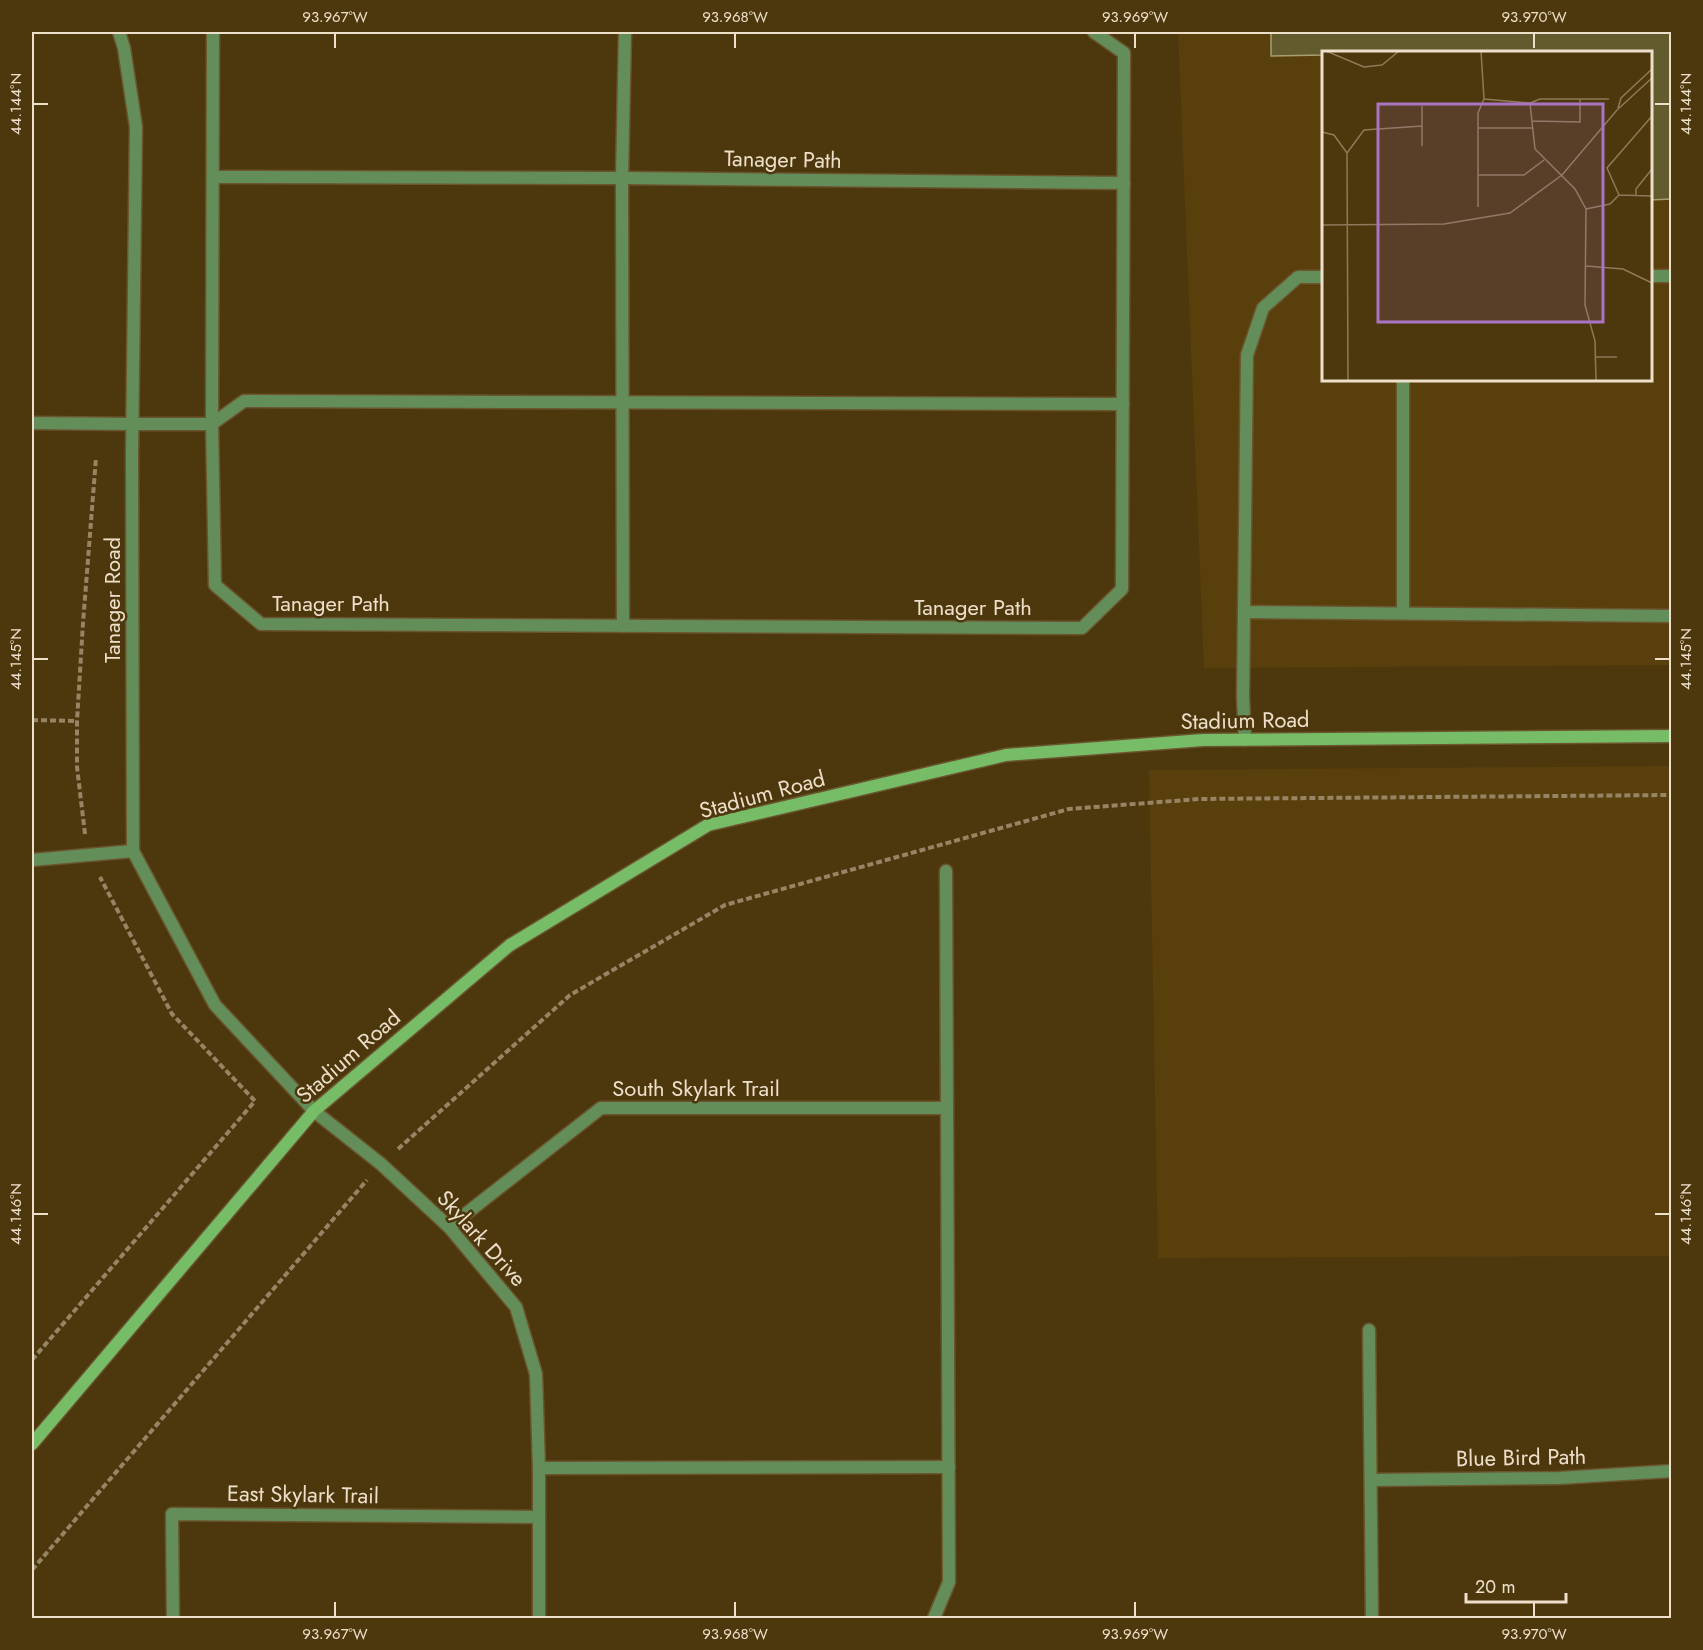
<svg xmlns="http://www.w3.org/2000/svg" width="1703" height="1650" font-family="Jost,sans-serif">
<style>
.built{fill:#593f0b;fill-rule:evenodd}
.building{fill:#625b2e;stroke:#a89f71;stroke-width:1.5}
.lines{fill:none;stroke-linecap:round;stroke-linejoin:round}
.lane-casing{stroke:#6a552f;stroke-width:15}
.street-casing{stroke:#6a552f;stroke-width:15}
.secondary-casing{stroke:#6a552f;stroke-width:15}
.path{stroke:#978464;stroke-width:4;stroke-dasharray:6 3;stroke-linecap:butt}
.lane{stroke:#638e59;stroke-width:12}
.street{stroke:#638e59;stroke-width:12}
.secondary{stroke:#77bc66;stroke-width:12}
.ticks{fill:none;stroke:#eddfca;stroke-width:2}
.labels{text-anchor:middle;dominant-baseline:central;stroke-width:5;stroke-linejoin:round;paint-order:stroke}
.street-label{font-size:22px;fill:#eddfca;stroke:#4d370d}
.inset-road{fill:none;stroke:#8d7a59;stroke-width:1.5}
.view{fill:#a974c3;fill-opacity:0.15;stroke:#a974c3;stroke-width:3}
.inset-edge{fill:none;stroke:#eddfca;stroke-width:3}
.neatline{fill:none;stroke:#eddfca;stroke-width:2}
.ticks-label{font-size:15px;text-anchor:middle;fill:#eddfca}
</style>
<rect width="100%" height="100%" fill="#4d370d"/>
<!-- built -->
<g class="built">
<path d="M1178,32H1671V665L1204,668ZM1324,52H1650V380H1324Z"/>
<polygon points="1671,766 1671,1256 1158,1258 1149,770"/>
</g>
<!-- building -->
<polygon class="building" points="1271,32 1672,32 1672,199 1650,200 1650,52 1324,52 1324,55 1271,56"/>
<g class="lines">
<defs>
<g id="lane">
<polyline points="213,32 212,424 215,585 261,624 1082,628 1122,589 1124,53 1094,32"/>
<polyline points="213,177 622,178 1124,183"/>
<polyline points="1650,276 1672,276"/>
<polyline points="1403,380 1403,613"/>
<polyline points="132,424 212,424 244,401 1123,404"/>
<polyline points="1244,612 1672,616"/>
<polyline points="623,626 622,178 625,32"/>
<polyline points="1245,740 1243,697 1247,355 1263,308 1298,277 1324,277"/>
</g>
<g id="street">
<polyline points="119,32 124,48 136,127 132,454 133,851 215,1005 314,1111 381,1164 449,1227 516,1307 536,1374 539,1468 539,1618"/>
<polyline points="32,423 132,424"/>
<polyline points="32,860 133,851"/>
<polyline points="449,1227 601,1108 947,1108"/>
<polyline points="1369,1330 1372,1618"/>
<polyline points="539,1468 949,1467"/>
<polyline points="1371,1480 1559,1478 1672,1471"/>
<polyline points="173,1618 172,1514 539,1517"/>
<polyline points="934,1618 949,1582 946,871"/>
</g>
<polyline id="secondary" points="32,1444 314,1111 510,945 708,825 1006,755 1203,740 1672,736"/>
</defs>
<!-- lane casing -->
<use href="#lane" class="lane-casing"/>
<!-- street casing -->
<use href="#street" class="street-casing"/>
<!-- secondary casing -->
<use href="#secondary" class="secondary-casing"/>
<!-- path -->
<g class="path">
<polyline points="32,720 77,721"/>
<polyline points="85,834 77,767 77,721 83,623 96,458"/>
<polyline points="398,1149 570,995 725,905 1069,809 1199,799 1672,795"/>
<polyline points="32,1360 255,1101 172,1014 100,877"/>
<polyline points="32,1570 367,1180"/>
</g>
<!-- lane -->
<use href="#lane" class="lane"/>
<!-- street -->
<use href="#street" class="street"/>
<!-- secondary -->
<use href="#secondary" class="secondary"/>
</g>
<!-- ticks -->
<path class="ticks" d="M335,33V48M735,33V48M1135,33V48M1534,33V48M33,104H48M1655,104H1670M33,659H48M1655,659H1670M33,1214H48M1655,1214H1670M335,1602V1617M735,1602V1617M1135,1602V1617M1534,1602V1617"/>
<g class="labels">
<!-- street labels -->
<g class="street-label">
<text transform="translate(783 159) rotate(1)">Tanager Path</text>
<text transform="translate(112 600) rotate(-90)">Tanager Road</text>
<text x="331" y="603">Tanager Path</text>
<text x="973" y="607">Tanager Path</text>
<text transform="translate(1245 720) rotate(-1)">Stadium Road</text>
<text transform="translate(762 794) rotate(-15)">Stadium Road</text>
<text transform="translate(348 1056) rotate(-41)">Stadium Road</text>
<text x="696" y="1088">South Skylark Trail</text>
<text transform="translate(482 1238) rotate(48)">Skylark Drive</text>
<text transform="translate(1521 1457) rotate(-1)">Blue Bird Path</text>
<text transform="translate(303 1494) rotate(1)">East Skylark Trail</text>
</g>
</g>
<!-- overview -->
<g transform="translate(1322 51)">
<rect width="330" height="330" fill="#4d370d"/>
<path class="inset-road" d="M4,0L42,16L60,14L77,0M159,0L162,48L208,52L213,98L253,138L264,158L263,254L273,290L274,330M208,52L218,48H287M100,55V95M296,57L299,47L330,18M210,70L258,71V48M156,77H210M0,81L12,84L25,102L26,330M25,102L42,79L100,75M156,124H202L222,109M297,144L285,117L330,65M314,145V138L330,118M156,156V62L162,48M264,158L288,153L297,144L330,145M0,174L122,173L188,162L240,124L295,59L330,27M264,215L301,218L330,232M274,306H295"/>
<path class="view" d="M56,53H281V271H56Z"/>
<rect width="330" height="330" class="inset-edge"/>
</g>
<!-- border -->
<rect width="1703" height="1650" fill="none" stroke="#4d370d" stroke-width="66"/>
<!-- scale -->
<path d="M1466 1593v9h100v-9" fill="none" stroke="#eddfca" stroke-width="3"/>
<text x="1475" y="1593" font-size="18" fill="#eddfca" stroke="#4d370d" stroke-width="4.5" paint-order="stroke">20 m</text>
<rect x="33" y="33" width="1637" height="1584" class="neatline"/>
<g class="ticks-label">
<text x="335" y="22">93.967°W</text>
<text x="735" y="22">93.968°W</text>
<text x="1135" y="22">93.969°W</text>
<text x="1534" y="22">93.970°W</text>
<text transform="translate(1686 104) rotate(-90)" y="5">44.144°N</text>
<text transform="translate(16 104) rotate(-90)" y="5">44.144°N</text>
<text transform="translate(1686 659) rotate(-90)" y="5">44.145°N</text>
<text transform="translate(16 659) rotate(-90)" y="5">44.145°N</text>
<text transform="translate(1686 1214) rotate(-90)" y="5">44.146°N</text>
<text transform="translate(16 1214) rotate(-90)" y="5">44.146°N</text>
<text x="335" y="1639">93.967°W</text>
<text x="735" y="1639">93.968°W</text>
<text x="1135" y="1639">93.969°W</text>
<text x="1534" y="1639">93.970°W</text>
</g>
</svg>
